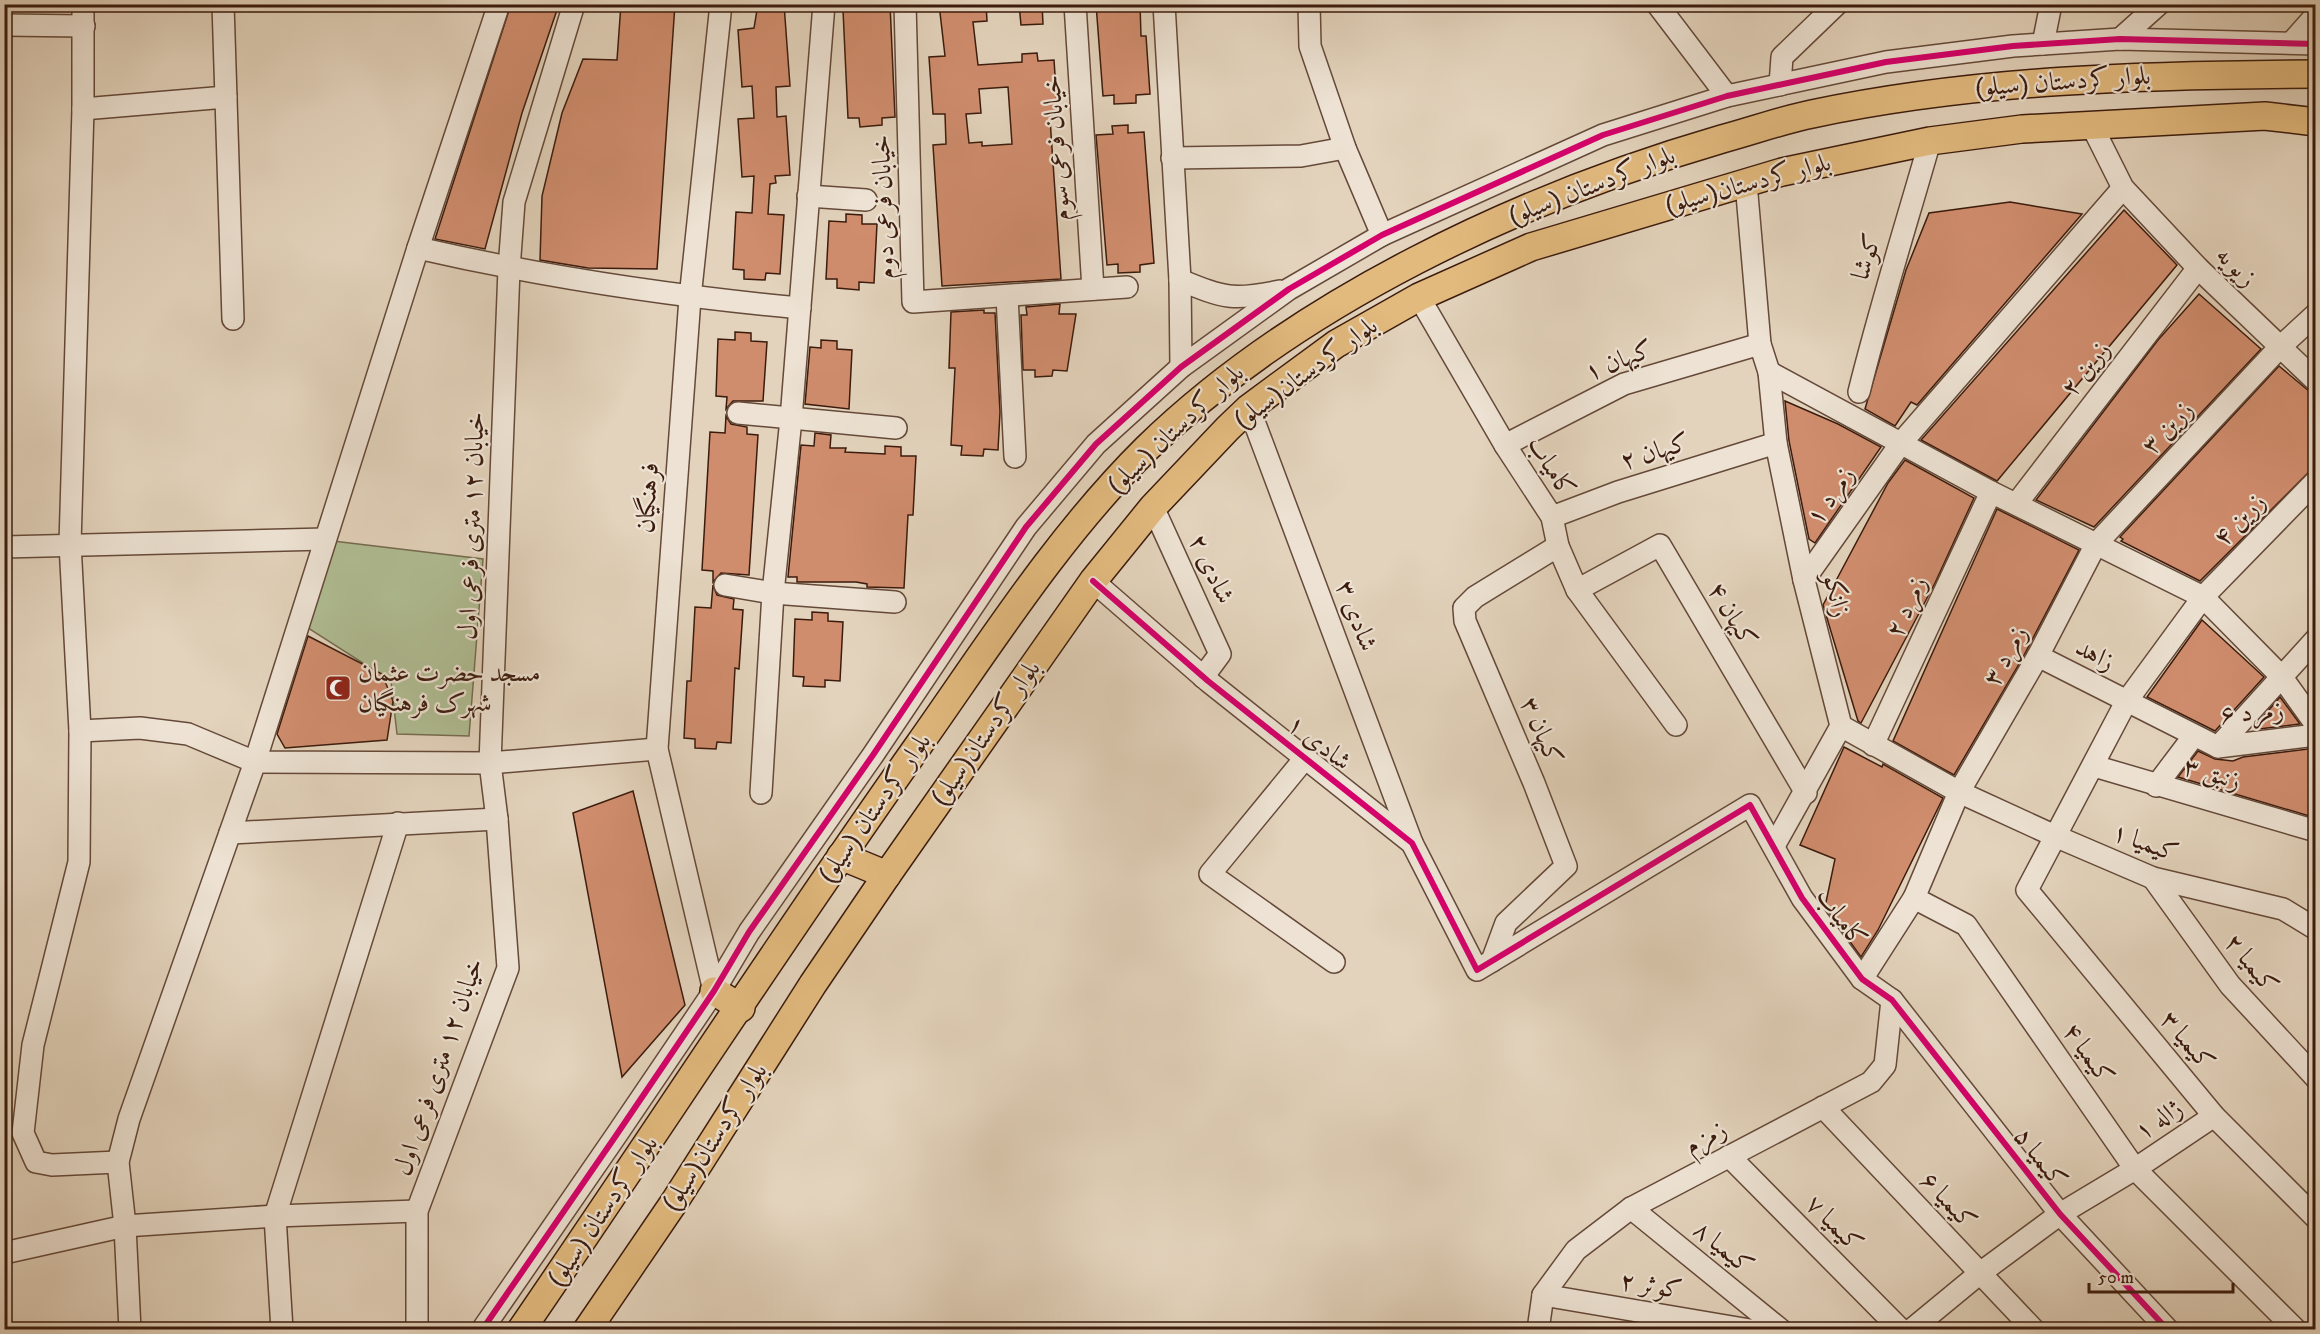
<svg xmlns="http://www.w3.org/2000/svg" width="2320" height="1334" font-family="'IM FELL DW Pica',Amiri,serif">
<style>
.green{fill:#b0bd93;stroke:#766c50;stroke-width:1.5}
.building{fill:#d08d6e;stroke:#3b1b0d;stroke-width:1.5;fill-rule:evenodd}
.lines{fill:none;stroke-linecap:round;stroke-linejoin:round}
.minor-casing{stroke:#654939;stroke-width:24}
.major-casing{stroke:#3b1b0d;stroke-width:30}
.minor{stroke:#ede2d3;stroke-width:21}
.major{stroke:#e2ba7e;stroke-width:27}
.cycleway-casing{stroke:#ede2d3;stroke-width:10}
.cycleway{stroke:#d6006c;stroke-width:6}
.labels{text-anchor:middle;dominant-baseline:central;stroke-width:4.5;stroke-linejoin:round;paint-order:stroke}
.street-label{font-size:26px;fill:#3b1b0d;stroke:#ede2d3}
.poi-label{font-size:26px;fill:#3b1b0d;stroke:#ede2d3;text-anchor:start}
</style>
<rect width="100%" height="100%" fill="#e3d3bc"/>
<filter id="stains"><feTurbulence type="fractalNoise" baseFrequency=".00333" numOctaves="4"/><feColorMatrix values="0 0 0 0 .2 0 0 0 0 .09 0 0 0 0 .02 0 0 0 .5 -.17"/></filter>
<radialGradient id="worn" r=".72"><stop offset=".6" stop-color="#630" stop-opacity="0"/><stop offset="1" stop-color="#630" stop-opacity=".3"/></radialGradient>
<!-- green -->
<polygon class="green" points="333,541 483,559 469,736 397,734 391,681 308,628"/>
<!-- building -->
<g class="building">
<polygon points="511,4 559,4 522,113 485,249 435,239"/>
<polygon points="621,4 675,4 657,269 588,268 540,260 542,196 562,113 583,59 617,60"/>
<polygon points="758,4 784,4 790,86 776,87 777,117 786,116 790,175 775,176 776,183 770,184 768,214 784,215 780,274 766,273 765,280 744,279 744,270 733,269 736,212 752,213 754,176 742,177 738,119 754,118 752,86 742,87 738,30 754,28"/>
<polygon points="855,4 890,4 895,117 882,118 882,125 860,127 859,118 848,118 843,10 855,10"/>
<path d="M939,4H986L987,21L973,22L978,65L1022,62V54L1037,53L1038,61L1054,60L1058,119H1050L1061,279L942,286L933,145L946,144L945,114H933L929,57L945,56ZM1008,87L1012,144L982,146V142L969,143L966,114L981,113L979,89Z"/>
<polygon points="1019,4 1042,4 1043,24 1021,25"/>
<polygon points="1096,4 1140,4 1141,36 1146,36 1150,94 1136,95 1136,103 1114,104 1114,95 1103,96"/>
<polygon points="1128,125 1128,133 1144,132 1154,263 1140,265 1140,272 1118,273 1118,264 1107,265 1096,135 1113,134 1112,126"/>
<polygon points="2010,202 2082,214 1917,405 1911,402 1895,426 1865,409 1906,270 1929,213"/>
<polygon points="2124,210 2177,265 1997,481 1921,440"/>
<polygon points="846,214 862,215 862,224 877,224 874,283 859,282 859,290 837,288 837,279 826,279 829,221 846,222"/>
<polygon points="2199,294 2261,349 2094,527 2036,500 2158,340"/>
<polygon points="1060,304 1059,314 1076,314 1067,371 1053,370 1052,376 1035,377 1035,370 1023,370 1021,315 1027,315 1026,307"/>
<polygon points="984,310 984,313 995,313 1000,412 998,450 984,449 983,456 961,455 962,446 951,445 955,368 949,368 951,312"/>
<polygon points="735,332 751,333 751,341 767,342 763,401 733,401 726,409 727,397 716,396 718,339 735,340"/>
<polygon points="821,340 837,341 837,349 852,350 849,409 805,404 810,347 821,348"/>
<polygon points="2279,366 2316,397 2316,465 2200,581 2121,541 2123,539 2120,537"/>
<polygon points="1785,401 1838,424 1881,447 1815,543 1809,539 1789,441"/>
<polygon points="726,416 731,424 747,427 747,434 758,435 749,575 721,573 713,582 713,571 702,570 710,432 725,433"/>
<polygon points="815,433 831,435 830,448 846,448 845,452 885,454 885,446 901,447 901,456 916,456 913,515 908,515 904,588 867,587 867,584 856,582 797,582 797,577 788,577 801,445 814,446"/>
<polygon points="1905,460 1974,498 1935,583 1861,723 1858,721 1823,605 1888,483"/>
<polygon points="1997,509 2079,550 2022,659 1954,775 1893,741"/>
<polygon points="713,585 717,595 734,599 733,609 743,610 739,669 735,668 731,743 717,742 716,749 695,748 695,739 684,738 687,681 691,681 695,607 711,608"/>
<polygon points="812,612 828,613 828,621 843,622 840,681 825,680 825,687 803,686 804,677 793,676 795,619 812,620"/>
<polygon points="2202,620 2264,677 2215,731 2147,697"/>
<polygon points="308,636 382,674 393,701 387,740 285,748 277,734"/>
<polygon points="2280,697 2300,724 2259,729 2256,725"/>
<polygon points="1844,747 1882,767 1883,764 1943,798 1878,930 1861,957 1825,907 1835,859 1800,845"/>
<polygon points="2316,748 2316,818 2178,777 2198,751 2215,759 2233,761 2243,757"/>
<polygon points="633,791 685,1005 622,1077 573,813"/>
</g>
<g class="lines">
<defs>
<g id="minor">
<polyline points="83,4 83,109 70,544 80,731 79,862 33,1045 23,1133 36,1162 52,1165 118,1162"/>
<polyline points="223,4 233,319"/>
<polyline points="905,4 913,302 1127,287"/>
<polyline points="1075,4 1093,289"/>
<polyline points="1164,4 1180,280 1181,367"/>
<polyline points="1309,4 1310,46 1345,148 1382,235"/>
<polyline points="1657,4 1727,96"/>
<polyline points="4,25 84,26"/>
<polyline points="2120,39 2159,4"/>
<polyline points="2292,42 2316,15"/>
<polyline points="2043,44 2051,4"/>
<polyline points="1780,85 1782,57 1837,4"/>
<polyline points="83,109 226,97"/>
<polyline points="2091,124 2123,188 2198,268 2316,381"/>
<polyline points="1172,158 1301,156 1345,148"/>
<polyline points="1746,183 1760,344 1769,372 1776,443 1804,580 1841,726 1959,792 2055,836 2153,878 2283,909 2316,929"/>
<polyline points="808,196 866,200"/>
<path d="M418,248C544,277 671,296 800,308"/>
<path d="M1180,280C1224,298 1233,301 1280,291"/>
<polyline points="1007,296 1015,457"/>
<polyline points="1419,297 1505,445 1552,517 1558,546 1577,590 1676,725"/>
<polyline points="1769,372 1991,492 2203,597 2281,676 2316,725"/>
<path d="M1859,392C1880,307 1906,225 1930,141"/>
<polyline points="1249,408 1412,843"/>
<polyline points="738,413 896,428"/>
<polyline points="1505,445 1624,384 1760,344"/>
<polyline points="2316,481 2203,597 2126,702 2027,890 2214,1116 2316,1218"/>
<polyline points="2017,503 2198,268"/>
<polyline points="1153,507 1220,654 1203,677"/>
<polyline points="1552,517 1618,492 1776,443"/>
<polyline points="4,547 325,539"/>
<polyline points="1804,580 1901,443 2123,188"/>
<polyline points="1093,581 1208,681 1412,843 1477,970 1750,805 1802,898 1862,979 1892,1000 2060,1214 2168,1330"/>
<polyline points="725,585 773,593 895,602"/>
<polyline points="1577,590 1660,545 1806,793"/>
<polyline points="2038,656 2218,747 2316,735"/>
<polyline points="80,731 140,728 188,734 255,762 490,763 657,749"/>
<polyline points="1873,745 1991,492"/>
<polyline points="2218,747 2316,639"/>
<polyline points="1306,757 1210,874 1334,962"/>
<polyline points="2094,766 2316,831"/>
<polyline points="2156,786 2193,737"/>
<polyline points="761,793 773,593 791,419 824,4"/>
<polyline points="230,833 497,819"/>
<polyline points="1774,846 1841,726"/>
<polyline points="2153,878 2230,985 2316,1078"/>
<polyline points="1492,961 1506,923 1566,866 1534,783 1465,621 1464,608 1475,597 1558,546"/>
<polyline points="1862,979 1914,898"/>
<polyline points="714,991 657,749 690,298 721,4"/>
<polyline points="1823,1107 2034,1330"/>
<polyline points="1729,1156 1901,1330"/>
<polyline points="1631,1208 1781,1330"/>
<polyline points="4,1253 125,1226 275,1216 417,1211"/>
<polyline points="1543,1295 1750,1330"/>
<polyline points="130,1330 125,1226 118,1162 129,1119 255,762 418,248 499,4"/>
<polyline points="282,1330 275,1216 398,823"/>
<polyline points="417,1330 417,1211 508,968 497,819 490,763 509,269 514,202 574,4"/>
<polyline points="482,1330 615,1137 714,991 749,932 873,755 1026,527 1096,444 1181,367 1289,289 1382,235 1603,135 1727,96 1886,62 2013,46 2120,39 2316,44"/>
<polyline points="1538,1330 1543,1295 1576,1250 1631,1208 1871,1082 1885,1065 1892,1000"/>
<polyline points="1911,1330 1979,1274 2060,1214 2135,1169 2214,1116"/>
<polyline points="2296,1330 2135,1169 1966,925 1914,898 1959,792 2038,656 2096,544 2279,348 2316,314"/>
</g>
<g id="major">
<polyline points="841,856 887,875"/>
<polyline points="714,991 741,1008"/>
<path d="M521,1330C654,1136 782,938 918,746C990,644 1058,536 1147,448C1297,302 1522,197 1722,139C1752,131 1782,120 1812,114C1978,79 2147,75 2316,74"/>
<polyline points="587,1330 675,1201 813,984 887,875 1093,581 1153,507 1228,428 1249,408 1336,344 1419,297 1531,247 1782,172 1930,141 2022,129 2265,116 2316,122"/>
</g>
</defs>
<!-- minor casing -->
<use href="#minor" class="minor-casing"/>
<!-- major casing -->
<use href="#major" class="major-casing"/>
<!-- minor -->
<use href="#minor" class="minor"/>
<!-- major -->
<use href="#major" class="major"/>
<defs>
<g id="cycleway">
<polyline points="1093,581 1208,681 1412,843 1477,970 1750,805 1802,898 1862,979 1892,1000 2060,1214 2168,1330"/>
<polyline points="482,1330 615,1137 714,991 749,932 873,755 1026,527 1096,444 1181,367 1289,289 1382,235 1603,135 1727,96 1886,62 2013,46 2120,39 2316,44"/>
</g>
</defs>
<!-- cycleway casing -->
<use href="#cycleway" class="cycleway-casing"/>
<!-- cycleway -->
<use href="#cycleway" class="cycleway"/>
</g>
<!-- icons -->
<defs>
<symbol id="mosque-square" viewBox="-11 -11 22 22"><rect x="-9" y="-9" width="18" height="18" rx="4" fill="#8f2418" stroke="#ede2d3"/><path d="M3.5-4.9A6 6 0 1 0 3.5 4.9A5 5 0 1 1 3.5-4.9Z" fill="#fff"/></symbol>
</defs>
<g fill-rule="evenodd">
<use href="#mosque-square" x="323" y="673" width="30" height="30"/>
</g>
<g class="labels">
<!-- street labels -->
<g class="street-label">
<text transform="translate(2063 82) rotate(-4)">بلوار کردستان (سیلو)</text>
<text transform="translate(1057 148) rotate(-94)">خیابان فرعی سوم</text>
<text transform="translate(1748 184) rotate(-15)">بلوار کردستان(سیلو)</text>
<text transform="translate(1592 186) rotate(-21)">بلوار کردستان (سیلو)</text>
<text transform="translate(884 207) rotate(-92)">خیابان فرعی دوم</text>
<text transform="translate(1867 257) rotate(-72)">کوشا</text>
<text transform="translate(2236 267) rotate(45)">زیویه</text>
<text transform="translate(1619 361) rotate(-21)">کیهان ۱</text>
<text transform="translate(2086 369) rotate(-52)">زرین ۲</text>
<text transform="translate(1306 373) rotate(-36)">بلوار کردستان(سیلو)</text>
<text transform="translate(2168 428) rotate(-47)">زرین ۳</text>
<text transform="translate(1176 429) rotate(-43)">بلوار کردستان (سیلو)</text>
<text transform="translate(1655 452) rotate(-17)">کیهان ۲</text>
<text transform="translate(1551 467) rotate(58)">کامیاب</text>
<text transform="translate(1831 496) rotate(-55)">زمرد ۱</text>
<text transform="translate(648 498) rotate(-86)">فرهنگیان</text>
<text transform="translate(2240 520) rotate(-46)">زرین ۴</text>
<text transform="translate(472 526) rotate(-88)">خیابان ۱۲ متری فرعی اول</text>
<text transform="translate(1211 569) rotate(65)">شادی ۲</text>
<text transform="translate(1836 595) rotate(76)">زانکو</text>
<text transform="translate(1907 607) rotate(-65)">زمرد ۲</text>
<text transform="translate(1732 615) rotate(59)">کیهان ۴</text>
<text transform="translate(1356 616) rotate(69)">شادی ۳</text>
<text transform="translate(2095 655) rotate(28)">زاهد</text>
<text transform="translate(2006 656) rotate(-61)">زمرد ۳</text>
<text transform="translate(2252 713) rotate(-4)">زمرد ۶</text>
<text transform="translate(1541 731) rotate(67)">کیهان ۳</text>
<text transform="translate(986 733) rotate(-55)">بلوار کردستان(سیلو)</text>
<text transform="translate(1319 743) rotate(38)">شادی ۱</text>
<text transform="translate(2212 774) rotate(16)">زنبق ۳</text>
<text transform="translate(875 808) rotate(-55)">بلوار کردستان (سیلو)</text>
<text transform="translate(2145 843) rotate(20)">کیمیا ۱</text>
<text transform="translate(1841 918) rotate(54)">کامیاب</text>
<text transform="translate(2251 964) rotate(51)">کیمیا ۲</text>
<text transform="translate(2187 1041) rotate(50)">کیمیا ۳</text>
<text transform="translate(2088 1054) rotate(55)">کیمیا ۴</text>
<text transform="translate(439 1067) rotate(-71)">خیابان ۱۲ متری فرعی اول</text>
<text transform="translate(2159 1120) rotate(-34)">ژاله ۱</text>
<text transform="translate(715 1137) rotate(-57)">بلوار کردستان(سیلو)</text>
<text transform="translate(1706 1138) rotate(-28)">زمزم</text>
<text transform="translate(2040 1158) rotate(52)">کیمیا ۵</text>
<text transform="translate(1948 1201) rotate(47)">کیمیا ۶</text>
<text transform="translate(603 1211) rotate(-56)">بلوار کردستان (سیلو)</text>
<text transform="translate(1834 1224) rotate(45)">کیمیا ۷</text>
<text transform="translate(1723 1248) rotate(39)">کیمیا ۸</text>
<text transform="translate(1651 1286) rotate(9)">کوثر ۲</text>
</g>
<!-- poi labels -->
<g class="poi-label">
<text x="358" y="673">مسجد حضرت عثمان<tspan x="358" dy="30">شهرک فرهنگیان</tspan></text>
</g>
</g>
<!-- margin -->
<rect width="2320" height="1334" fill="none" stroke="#e3d3bc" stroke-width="24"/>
<rect x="6" y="6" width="2308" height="1322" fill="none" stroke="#3b1b0d" stroke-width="3"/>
<rect x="12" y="12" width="2296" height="1310" fill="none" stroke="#3b1b0d" stroke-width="1.5"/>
<!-- scale -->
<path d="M2089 1283v9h144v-9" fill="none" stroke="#3b1b0d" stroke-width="3"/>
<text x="2098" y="1283" font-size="18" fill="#3b1b0d" stroke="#ede2d3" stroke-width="4.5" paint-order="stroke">50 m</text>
<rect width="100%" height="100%" filter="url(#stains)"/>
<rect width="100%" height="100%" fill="url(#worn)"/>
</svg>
